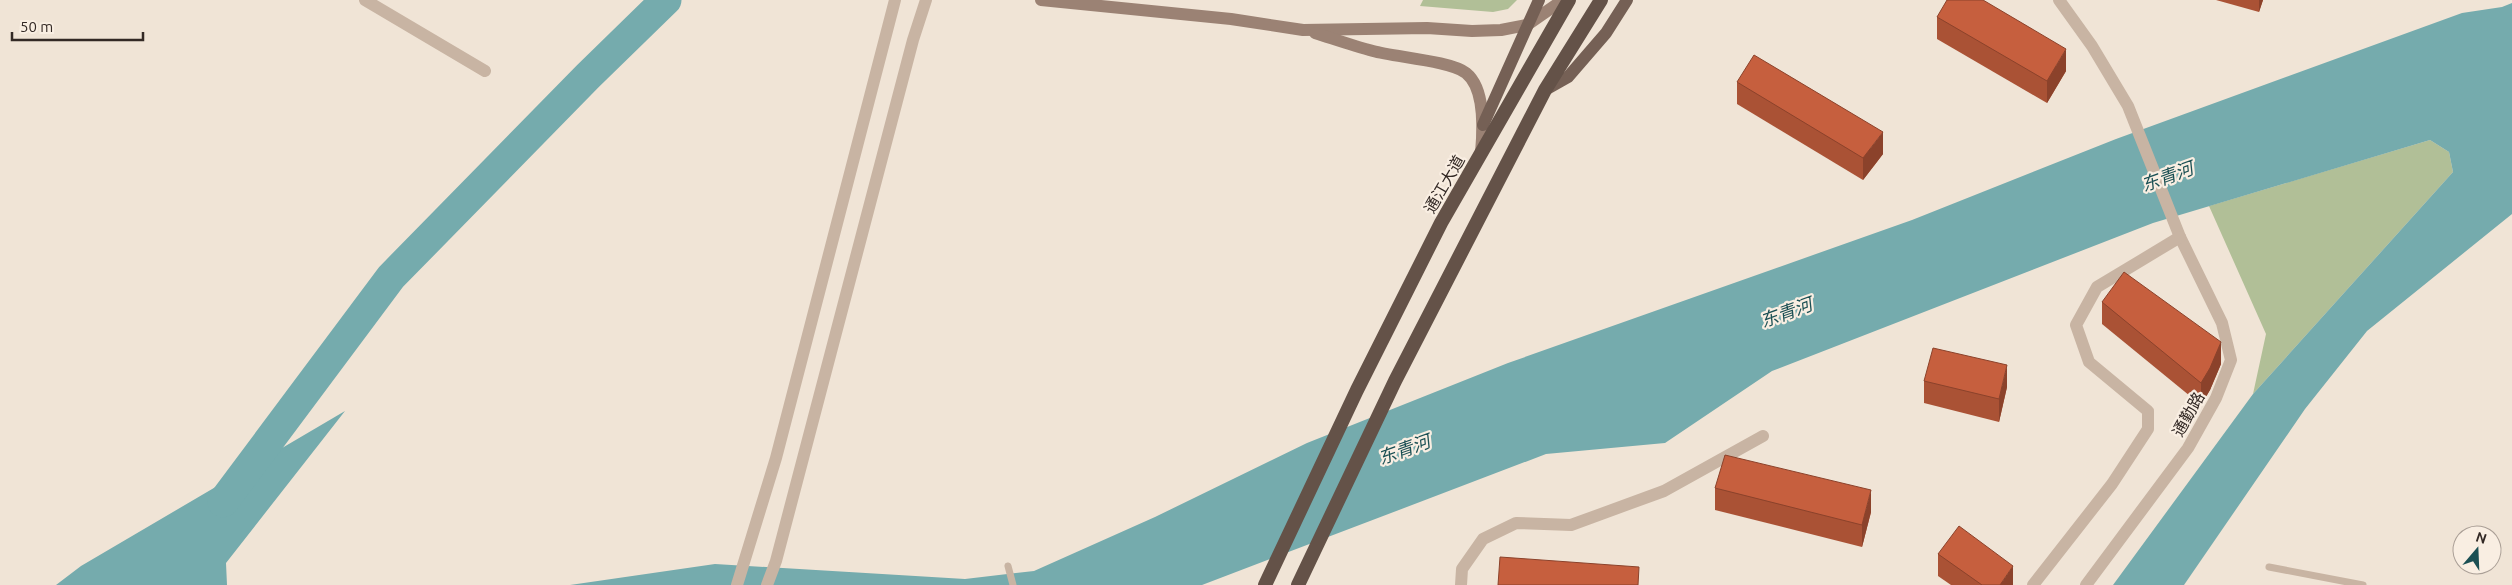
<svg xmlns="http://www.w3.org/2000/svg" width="2512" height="585" font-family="Ubuntu,'Noto Sans SC',sans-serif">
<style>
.green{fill:#b1bf97}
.water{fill:#75abad}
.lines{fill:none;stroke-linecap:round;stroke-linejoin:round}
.river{stroke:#75abad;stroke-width:31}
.service{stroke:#c8b4a3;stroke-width:7}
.minor{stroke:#c8b4a3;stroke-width:12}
.tertiary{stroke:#c8b4a3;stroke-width:12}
.secondary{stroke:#9b8274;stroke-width:12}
.primary{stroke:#756055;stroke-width:12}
.trunk{stroke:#645248;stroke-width:14}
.wall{fill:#aa5235}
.shaded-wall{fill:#8b422b}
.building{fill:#c65f3e;stroke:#8b422b}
.labels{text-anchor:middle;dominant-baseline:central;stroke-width:4.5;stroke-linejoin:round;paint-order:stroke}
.street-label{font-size:16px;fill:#332925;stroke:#f9eee2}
.water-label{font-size:18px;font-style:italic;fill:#1b5054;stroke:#f9eee2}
</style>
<rect width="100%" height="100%" fill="#f0e4d6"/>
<!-- green -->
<g class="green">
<polygon points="1423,0 1517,0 1508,9 1493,12 1420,6"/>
<polygon points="2430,140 2449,152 2453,172 2253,394 2266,334 2209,206"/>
</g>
<!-- water -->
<g class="water">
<polygon points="2512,3 2512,214 2367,331 2305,409 2184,585 2113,585 2253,394 2453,172 2449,152 2430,140 2153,223 1772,371 1665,443 1546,454 1202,585 570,585 715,564 965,579 1034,571 1155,517 1307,443 1508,363 1912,220 2116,139 2462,13 2502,7"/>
<polygon points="345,411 226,563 227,585 56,585 81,566"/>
</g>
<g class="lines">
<!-- river -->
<polyline class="river" points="223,502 391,277 588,76 666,0"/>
<!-- service -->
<g class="service">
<polyline points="1008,566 1013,585"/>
<polyline points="2269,567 2363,585"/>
</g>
<!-- minor -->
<g class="minor">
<polyline points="365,0 485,71"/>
<polyline points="2059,0 2092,46 2128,106 2180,237 2222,323 2231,360 2216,398 2188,448 2086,585"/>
<polyline points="1461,585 1462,569 1483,539 1516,523 1571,525 1664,491 1763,436"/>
<polyline points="2033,585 2112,484 2148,429 2148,411 2089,362 2076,325 2097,287 2180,237"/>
</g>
<!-- tertiary -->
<g class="tertiary">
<polyline points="737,585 776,458 895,0"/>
<polyline points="767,585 776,561 913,40 926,0"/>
</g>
<!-- secondary -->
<g class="secondary">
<polyline points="1041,0 1231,19 1303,30 1427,28 1472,31 1501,30 1527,25 1563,0"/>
<path d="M1315,33C1334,39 1354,46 1373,51C1394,57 1451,61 1466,73C1486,89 1483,131 1481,153"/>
</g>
<!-- primary -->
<g class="primary">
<polyline points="1545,90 1568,77 1606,33 1627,0"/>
<polyline points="1483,125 1539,0"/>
</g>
<!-- trunk -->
<g class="trunk">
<polyline points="1265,585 1357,390 1441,223 1569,0"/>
<polyline points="1298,585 1395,381 1545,90 1601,0"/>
</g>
</g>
<!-- wall -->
<g class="wall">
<polygon points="2216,0 2263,0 2259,12"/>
<polygon points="1937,17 2066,71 2047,103 1937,39"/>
<polygon points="1737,82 1883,154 1863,180 1737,104"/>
<polygon points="2102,302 2221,364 2210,390 2201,405 2102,324"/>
<polygon points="1924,381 2007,387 1999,422 1924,403"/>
<polygon points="1715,488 1871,512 1862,547 1715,510"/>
<polygon points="1938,554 2013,585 1951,585 1938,576"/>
</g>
<!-- shaded-wall -->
<g class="shaded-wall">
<polygon points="2259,0 2263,0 2259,12"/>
<polygon points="2066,49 2066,71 2047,103 2047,81"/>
<polygon points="1883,132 1883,154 1863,180 1863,158"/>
<polygon points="2221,342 2221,364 2210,390 2201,405 2201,383"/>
<polygon points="2007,365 2007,387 1999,422 1999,399"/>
<polygon points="1871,490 1871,512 1862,547 1862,525"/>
<polygon points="2013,566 2013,585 2000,585"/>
</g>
<!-- building -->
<g class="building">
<polygon points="1947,0 1983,0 2066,49 2047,81 1937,17"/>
<polygon points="1754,55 1883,132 1863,158 1737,82"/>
<polygon points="2124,272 2221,342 2210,368 2201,383 2102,302"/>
<polygon points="1933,348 2007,365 1999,399 1924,381"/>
<polygon points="1725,455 1871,490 1862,525 1715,488"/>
<polygon points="1959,526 2013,566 2000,585 1982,585 1938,554"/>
<polygon points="1500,557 1639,567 1638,585 1498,585"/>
</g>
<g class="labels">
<!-- street labels -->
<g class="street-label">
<text transform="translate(1444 184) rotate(-60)">通江大道</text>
<text transform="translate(2188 414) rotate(-61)">通勤路</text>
</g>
<!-- water labels -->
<g class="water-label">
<text transform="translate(2167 176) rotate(-20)">东青河</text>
<text transform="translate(1786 312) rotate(-20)">东青河</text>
<text transform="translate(1404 449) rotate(-20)">东青河</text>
</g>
</g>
<!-- north arrow -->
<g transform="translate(2477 550) rotate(19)"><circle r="24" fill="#f9eee2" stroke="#aa9f96"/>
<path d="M0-4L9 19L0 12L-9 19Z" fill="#1b5054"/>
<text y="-8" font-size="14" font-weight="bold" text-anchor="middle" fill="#332925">N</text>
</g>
<!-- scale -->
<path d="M12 32v8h131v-8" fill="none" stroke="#332925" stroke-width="2.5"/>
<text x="20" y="32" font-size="15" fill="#332925" stroke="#f9eee2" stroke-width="4" paint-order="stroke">50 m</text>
</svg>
